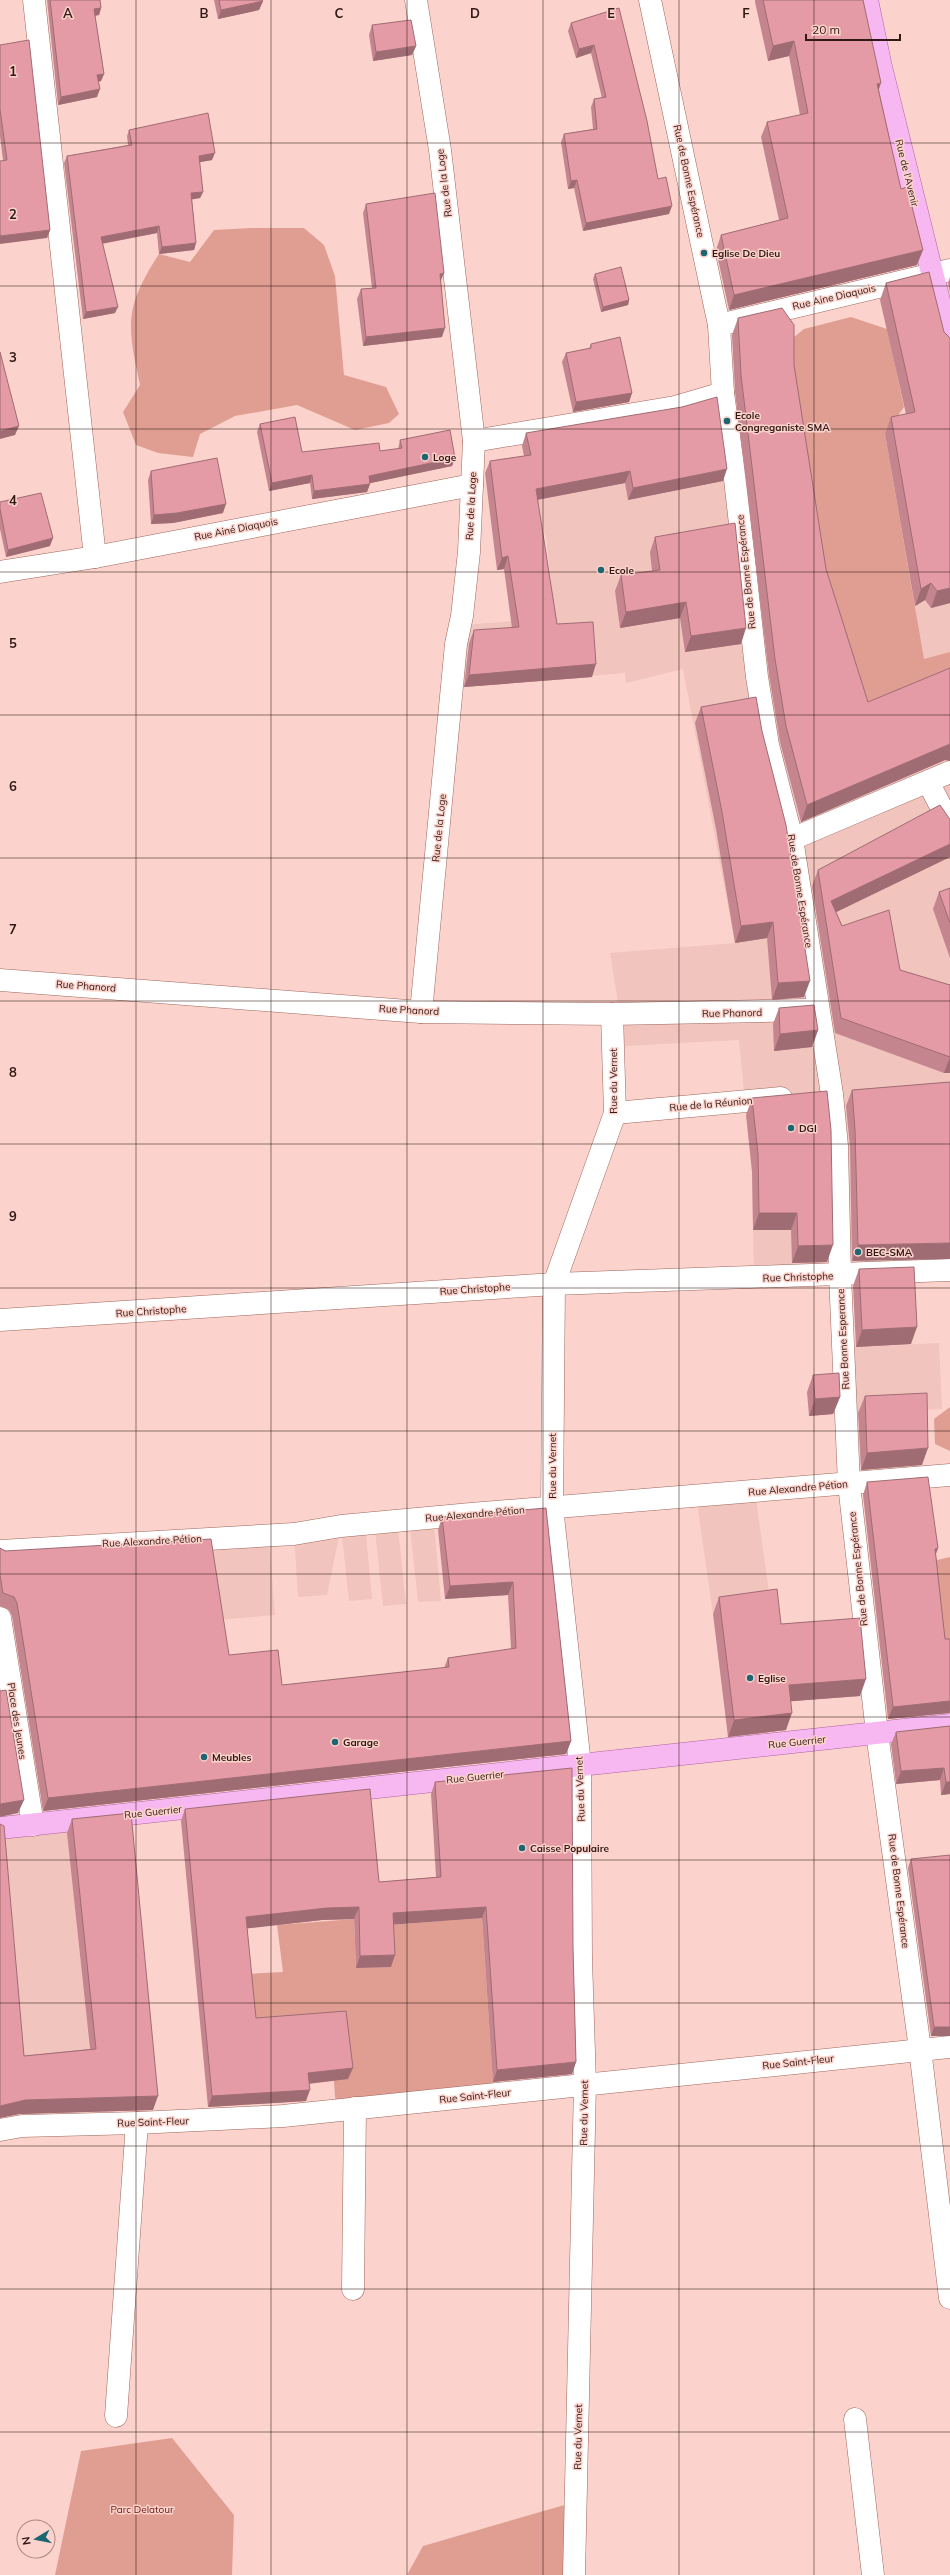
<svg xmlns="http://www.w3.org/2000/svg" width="950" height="2575" font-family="Mulish,sans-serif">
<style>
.built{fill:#f1c4bd}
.green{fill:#e09e93}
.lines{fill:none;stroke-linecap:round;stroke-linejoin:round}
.minor-casing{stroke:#a0665c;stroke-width:23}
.major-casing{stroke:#ae629f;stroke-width:23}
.minor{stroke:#fff;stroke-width:22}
.major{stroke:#f7b8f2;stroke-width:22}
.wall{fill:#c5858f}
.shaded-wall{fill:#a06c74}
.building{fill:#e59ba6;stroke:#a06c74}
.grid{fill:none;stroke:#311915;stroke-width:1;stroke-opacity:0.55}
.poi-dot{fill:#1b6671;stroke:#fcd3cc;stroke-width:1.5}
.labels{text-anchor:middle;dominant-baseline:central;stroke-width:3;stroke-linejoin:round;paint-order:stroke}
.street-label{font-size:10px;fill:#311915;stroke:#fcd3cc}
.poi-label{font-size:10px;font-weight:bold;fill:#311915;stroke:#fcd3cc;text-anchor:start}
.park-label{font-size:10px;fill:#68140d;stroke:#fcd3cc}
.grid-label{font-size:13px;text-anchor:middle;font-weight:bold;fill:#311915;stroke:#fcd3cc;stroke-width:3;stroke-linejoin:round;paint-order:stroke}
</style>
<rect width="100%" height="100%" fill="#fcd3cc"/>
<!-- built -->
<g class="built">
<polygon points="950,416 950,1174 926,1175 928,1269 754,1278 752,1175 739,1040 625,1046 610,953 735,943 683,669 626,683 625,673 452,688 463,625 555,618 546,537 533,501 625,483 629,500 735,479 741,536 654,587 816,562 916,611 885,434"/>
<polygon points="939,1343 942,1409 846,1414 843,1348"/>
<polygon points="755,1492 771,1606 713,1614 696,1496"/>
<polygon points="365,1523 372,1599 349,1601 341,1527 327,1595 298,1597 294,1534"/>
<polygon points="434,1525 441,1601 418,1602 410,1527"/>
<polygon points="398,1528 406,1604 383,1606 375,1531"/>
<polygon points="269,1536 275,1615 217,1620 204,1538"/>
<polygon points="66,1821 91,2063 19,2069 0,1828"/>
</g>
<!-- green -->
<g class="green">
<path d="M251,228H304L324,245L335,276L344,375L386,387L399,414L389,423L355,430L297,405L235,416L200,434L193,457L158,453L136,445L123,412L140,385C127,325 124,308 159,254L190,262L214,230Z"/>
<polygon points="851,317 887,329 904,407 885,434 924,659 950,652 950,682 862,719 832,624 788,342 804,329"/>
<polygon points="950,1407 950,1451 935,1444 934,1419"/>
<polygon points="950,1557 950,1651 940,1652 933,1561"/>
<polygon points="482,1918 494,2094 336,2110 330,2024 252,2030 247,1974 283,1972 277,1925 354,1919 356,1968 391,1967 389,1925"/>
<polygon points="172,2438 234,2515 232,2575 55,2575 81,2451"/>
<polygon points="585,2499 582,2575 407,2575 423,2546"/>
</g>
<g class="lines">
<defs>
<g id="minor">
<polyline points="34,0 95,557"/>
<polyline points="416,0 440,150 474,441 469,552 462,616 456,644 421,1012"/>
<polyline points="650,0 719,325 723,393 735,479 757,677 768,745 792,839 832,1094 837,1146 840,1275 849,1484 877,1733 920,2049 950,2298"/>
<polyline points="719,325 950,270"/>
<polyline points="474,441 675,407 723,393"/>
<polyline points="0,572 95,557 472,485"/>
<polyline points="928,782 950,824"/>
<polyline points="792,839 950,772"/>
<polyline points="0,980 421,1012 612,1014 807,1010"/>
<polyline points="615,1113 781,1098"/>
<polyline points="0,1320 554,1284 950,1270"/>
<polyline points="0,1551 294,1534 341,1526 471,1514 950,1475"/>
<polyline points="0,1618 33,1825"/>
<polyline points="0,2130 22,2126 137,2123 283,2116 950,2047"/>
<polyline points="353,2289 355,2108"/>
<polyline points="116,2416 137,2123"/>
<polyline points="855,2419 873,2575"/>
<polyline points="574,2575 585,2084 581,1959 580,1765 552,1507 554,1284 615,1113 612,1014"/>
</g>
<g id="major">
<polyline points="867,0 881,67 950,345"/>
<polyline points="0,1828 950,1725"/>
</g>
</defs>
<!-- minor casing -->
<use href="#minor" class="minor-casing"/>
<!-- major casing -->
<use href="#major" class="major-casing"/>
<!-- minor -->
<use href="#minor" class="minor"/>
<!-- major -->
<use href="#major" class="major"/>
</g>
<!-- wall -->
<g class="wall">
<polygon points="47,0 100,0 101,8 99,15 95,16 104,74 101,81 98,82 97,97 58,105"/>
<polygon points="214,0 262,0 263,1 259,10 218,19"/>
<polygon points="755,0 863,0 879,90 917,265 729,310 716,250 721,235 779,220 761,137 767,122 800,115 789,56 768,61 755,2"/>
<polygon points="619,8 658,179 669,214 583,231 574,188 568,189 561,142 564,134 593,129 591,107 594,99 602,98 591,53 576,58 568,31 571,23"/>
<polygon points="372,25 416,46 412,55 373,61 369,35"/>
<polygon points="0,45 50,230 47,238 3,160 0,136"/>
<polygon points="129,130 212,160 199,162 203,192 200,198 192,199 196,243 194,250 159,254 157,233 102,244 115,313 83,319 64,163 67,156 128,145 127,136"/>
<polygon points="366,204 444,273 440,282 442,337 363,346 357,299 361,289 372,288 363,213"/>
<polygon points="929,272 950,603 931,608 925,600 915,606 885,434 891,417 906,414 880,300 886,283"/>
<polygon points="595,274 629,300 628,305 601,312 593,279"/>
<polygon points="950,277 950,293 948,283"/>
<polygon points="738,318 794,365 826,569 868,702 945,760 801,822 780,742 769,675 735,392 732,335"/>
<polygon points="591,344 632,393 629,402 573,412 562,362 566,353 589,349"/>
<polygon points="260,424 302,452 380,451 398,449 400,440 455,458 452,466 370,483 367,492 312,499 310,483 269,491 257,432"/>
<polygon points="526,433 723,481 628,500 625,483 537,500 557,624 592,677 464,687 469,643 474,630 512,628 504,569 497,570 485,473 490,461 524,456 522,446"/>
<polygon points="151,471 223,513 173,523 151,524 148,480"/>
<polygon points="0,502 50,546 6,557 0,529"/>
<polygon points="655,537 741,644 685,652 680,618 620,628 615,591 621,575 652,571 650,552"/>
<polygon points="701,707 804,997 772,1000 767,938 735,943 716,829 695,723"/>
<polygon points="949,818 950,819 950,857 836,912 842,926 900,970 950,985 950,1073 944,1073 835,1033 812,886 818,870"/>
<polygon points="950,888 950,958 933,909 939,892"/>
<polygon points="779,1008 818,1030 812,1047 774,1051 773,1024"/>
<polygon points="950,1082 852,1261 850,1146 846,1106 852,1090"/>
<polygon points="752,1098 827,1262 792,1263 791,1230 753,1230 752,1171 746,1115"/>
<polygon points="859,1269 911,1344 856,1347 853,1286"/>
<polygon points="813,1375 840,1397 833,1414 809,1416 807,1392"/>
<polygon points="865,1396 922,1465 861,1470 858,1413"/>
<polygon points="867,1482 938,1548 936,1554 945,1639 950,1639 950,1713 949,1713 888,1719 863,1495"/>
<polygon points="546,1508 571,1741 566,1754 43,1811 12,1616 9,1610 0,1606 0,1548 229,1655 282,1685 444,1668 448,1658 511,1649 508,1595 445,1599 438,1530 442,1517"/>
<polygon points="719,1597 781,1624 860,1696 791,1701 786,1730 728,1737 713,1614"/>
<polygon points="950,1726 950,1794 941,1795 940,1780 896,1784 891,1744 896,1732"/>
<polygon points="435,1782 573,1948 576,2062 572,2074 493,2082 482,1918 394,1924 391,1967 356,1968 354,1919 322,1920 247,1928 256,2018 348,2079 309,2084 306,2101 208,2107 181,1821 185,1809 379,1882 436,1877 431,1794"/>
<polygon points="72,1819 153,2110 20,2114 24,2056 90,2049 67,1833"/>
<polygon points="911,1859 950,2036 931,2036 908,1868"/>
</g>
<!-- shaded-wall -->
<g class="shaded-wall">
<polygon points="263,1 259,10 218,19 221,10"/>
<polygon points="101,8 99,15 91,16 94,9"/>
<polygon points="794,41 789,56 768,61 773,46"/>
<polygon points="594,45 591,53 576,58 579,49"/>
<polygon points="416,46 412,55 373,61 376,52"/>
<polygon points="104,74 101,81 94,83 97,75"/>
<polygon points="881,83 876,98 877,84"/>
<polygon points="100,89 97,97 58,105 61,97"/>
<polygon points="215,153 212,160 196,163 199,156"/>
<polygon points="577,180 574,188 568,189 571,181"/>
<polygon points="203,192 200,198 189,200 191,193"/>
<polygon points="672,206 669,214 583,231 586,223"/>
<polygon points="159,226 157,233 99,244 101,237"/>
<polygon points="50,230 47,238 0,244 0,236"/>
<polygon points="196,243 194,250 159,254 162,247"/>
<polygon points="923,250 917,265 729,310 734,295"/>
<polygon points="444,273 440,282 440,274"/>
<polygon points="629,300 628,305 601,312 603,307"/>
<polygon points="118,307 115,313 83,319 86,312"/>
<polygon points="445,328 442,337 363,346 366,337"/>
<polygon points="632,393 629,402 573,412 576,402"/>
<polygon points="19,426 15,435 0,439 0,431"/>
<polygon points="455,458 452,466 366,484 369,476"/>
<polygon points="727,469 723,481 628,500 633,488"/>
<polygon points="630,471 625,483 531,501 536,489"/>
<polygon points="312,475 310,483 269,491 272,483"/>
<polygon points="370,484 367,492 312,499 314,491"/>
<polygon points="226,504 223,513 173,523 151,524 154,515"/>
<polygon points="53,538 50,546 6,557 8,550"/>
<polygon points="508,556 504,569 497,570 502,558"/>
<polygon points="931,583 925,600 915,606 921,589"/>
<polygon points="950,588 950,603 931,608 937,591"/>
<polygon points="686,602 680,618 620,628 626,612"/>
<polygon points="746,628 741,644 685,652 691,636"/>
<polygon points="596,664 592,677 464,687 469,675"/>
<polygon points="950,744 950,761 945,760 801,822 807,805"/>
<polygon points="950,844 950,857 826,917 831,901"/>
<polygon points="773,922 767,938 735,943 741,926"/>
<polygon points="810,981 804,997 772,1000 778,983"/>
<polygon points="818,1030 812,1047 774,1051 780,1034"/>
<polygon points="950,1057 950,1073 944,1073"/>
<polygon points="759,1213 797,1213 791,1230 753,1230"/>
<polygon points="950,1243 950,1259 852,1261 858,1245"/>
<polygon points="833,1245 827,1262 792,1263 798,1246"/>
<polygon points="917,1327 911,1344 856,1347 862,1330"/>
<polygon points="840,1397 833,1414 809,1416 815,1399"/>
<polygon points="928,1448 922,1465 861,1470 867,1453"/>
<polygon points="938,1548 933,1561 935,1549"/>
<polygon points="513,1582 508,1595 445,1599 450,1586"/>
<polygon points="866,1679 860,1696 782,1702 789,1685"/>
<polygon points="950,1701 950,1710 949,1713 888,1719 893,1707"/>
<polygon points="792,1713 786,1730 728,1737 734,1720"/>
<polygon points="571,1741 566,1754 43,1811 48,1798"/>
<polygon points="944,1768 940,1780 896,1784 901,1771"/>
<polygon points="946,1782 950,1782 950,1794 941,1795"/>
<polygon points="24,1800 18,1813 0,1817 0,1804"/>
<polygon points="359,1907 354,1919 322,1920 242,1929 246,1917 327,1908"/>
<polygon points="486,1907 482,1918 389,1925 393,1913"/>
<polygon points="395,1955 391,1967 356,1968 360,1956"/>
<polygon points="934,2027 950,2027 950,2036 931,2036"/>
<polygon points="576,2062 572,2074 493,2082 497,2070"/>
<polygon points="353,2068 348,2079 304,2084 308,2073"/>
<polygon points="310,2090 306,2101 208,2107 212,2096"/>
<polygon points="158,2096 153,2110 20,2114 0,2118 0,2106 25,2100"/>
</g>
<!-- building -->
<g class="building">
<polygon points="50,0 100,0 101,8 94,9 104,74 97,75 100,89 61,97"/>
<polygon points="219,0 262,0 263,1 221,10"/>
<polygon points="763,0 863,0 881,83 877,84 901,189 907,187 923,250 734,295 721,235 788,218 767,122 808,113 794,41 773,46"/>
<polygon points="619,8 647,121 658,179 666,177 672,206 586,223 577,180 571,181 564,134 597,129 594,99 606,97 594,45 579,49 571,23"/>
<polygon points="411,20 416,46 376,52 372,25"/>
<polygon points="29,40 50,230 0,236 0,161 7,160 0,109 0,45"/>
<polygon points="208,113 215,153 199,156 203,192 191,193 196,243 162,247 159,226 101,237 118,307 86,312 67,156 132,145 129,130"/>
<polygon points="435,193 444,273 440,274 445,328 366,337 361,289 376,288 366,204"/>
<polygon points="621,267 629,300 603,307 595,274"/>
<polygon points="929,272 944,332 950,338 950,588 937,591 931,583 921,589 891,417 915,412 886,283"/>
<polygon points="782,308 794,325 794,365 826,569 868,702 950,668 950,744 807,805 786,726 775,659 741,375 738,318"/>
<polygon points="620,337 632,393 576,402 566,353 591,348 591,344"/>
<polygon points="0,352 19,426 0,431"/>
<polygon points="717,397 727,469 633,488 630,471 536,489 557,624 593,622 596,664 469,675 474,630 519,627 508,556 502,558 490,461 531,455 526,433 682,407"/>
<polygon points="295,417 302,452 379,443 380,451 402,448 400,440 450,430 455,458 369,476 370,484 314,491 312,475 272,483 260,424"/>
<polygon points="217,458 226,504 177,513 154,515 151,471"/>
<polygon points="41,493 53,538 8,550 0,509 0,502"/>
<polygon points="735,523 746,628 691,636 686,602 626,612 621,575 660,570 655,537"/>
<polygon points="756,697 762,731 786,825 810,981 778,983 773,922 741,926 722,812 701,707"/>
<polygon points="940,805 949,818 950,819 950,844 831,901 842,926 889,910 900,970 950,985 950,1057 841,1018 818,870"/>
<polygon points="950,888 950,923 939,892"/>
<polygon points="814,1005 818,1030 780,1034 779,1008"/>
<polygon points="950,1082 950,1243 858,1245 855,1130 852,1090"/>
<polygon points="827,1091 831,1130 833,1245 798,1246 797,1213 759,1213 758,1154 752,1098"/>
<polygon points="914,1267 917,1327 862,1330 859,1269"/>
<polygon points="839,1373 840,1397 815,1399 813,1375"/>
<polygon points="927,1393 928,1448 867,1453 865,1396"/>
<polygon points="928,1477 938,1548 935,1549 945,1639 950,1639 950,1701 893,1707 867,1482"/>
<polygon points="546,1508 571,1741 48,1798 17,1603 14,1597 3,1593 0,1575 0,1548 5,1551 211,1539 229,1655 278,1650 282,1685 449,1667 448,1658 516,1648 513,1582 450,1586 442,1517"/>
<polygon points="777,1589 781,1624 860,1618 866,1679 789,1685 792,1713 734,1720 719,1597"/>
<polygon points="6,1690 24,1800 0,1804 0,1691"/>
<polygon points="950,1726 950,1782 946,1782 944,1768 901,1771 896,1732"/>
<polygon points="572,1768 573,1948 576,2062 497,2070 486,1907 393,1913 395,1955 360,1956 359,1907 327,1908 246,1917 256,2018 346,2011 353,2068 308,2073 310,2090 212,2096 185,1809 370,1789 379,1882 441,1877 435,1782"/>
<polygon points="131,1813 158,2096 25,2100 0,2106 0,1824 4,1826 24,2056 96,2049 72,1819"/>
<polygon points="950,1855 950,2027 934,2027 911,1859"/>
</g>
<!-- grid -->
<path class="grid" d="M136,0V2575M271,0V2575M407,0V2575M543,0V2575M679,0V2575M814,0V2575M0,143H950M0,286H950M0,429H950M0,572H950M0,715H950M0,858H950M0,1001H950M0,1144H950M0,1288H950M0,1431H950M0,1574H950M0,1717H950M0,1860H950M0,2003H950M0,2146H950M0,2289H950M0,2432H950"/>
<!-- markers -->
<g class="poi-dot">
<circle cx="704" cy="253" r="4"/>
<circle cx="727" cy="421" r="4"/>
<circle cx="425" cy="457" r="4"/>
<circle cx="601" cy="570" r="4"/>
<circle cx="791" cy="1128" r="4"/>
<circle cx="858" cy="1252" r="4"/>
<circle cx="750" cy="1678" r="4"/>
<circle cx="335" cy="1742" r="4"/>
<circle cx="204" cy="1757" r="4"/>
<circle cx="522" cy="1848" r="4"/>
</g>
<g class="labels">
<!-- street labels -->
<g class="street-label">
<text transform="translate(907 173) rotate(76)">Rue de l'Avenir</text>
<text transform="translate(689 181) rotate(78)">Rue de Bonne Espérance</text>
<text transform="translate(444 183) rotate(-97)">Rue de la Loge</text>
<text transform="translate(834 297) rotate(-13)">Rue Aine Diaquois</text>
<text transform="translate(471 506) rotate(-87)">Rue de la Loge</text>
<text transform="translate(236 529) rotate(-11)">Rue Ainé Diaquois</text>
<text transform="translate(746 572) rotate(-96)">Rue de Bonne Espérance</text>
<text transform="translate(439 828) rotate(-84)">Rue de la Loge</text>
<text transform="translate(800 891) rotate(81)">Rue de Bonne Espérance</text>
<text transform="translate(86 986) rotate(4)">Rue Phanord</text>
<text transform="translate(409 1010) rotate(3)">Rue Phanord</text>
<text transform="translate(732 1013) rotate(-1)">Rue Phanord</text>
<text transform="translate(613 1081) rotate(-90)">Rue du Vernet</text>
<text transform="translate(711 1104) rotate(-5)">Rue de la Réunion</text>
<text transform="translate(798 1277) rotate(-2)">Rue Christophe</text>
<text transform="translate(475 1289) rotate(-4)">Rue Christophe</text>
<text transform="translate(151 1311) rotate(-4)">Rue Christophe</text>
<text transform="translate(843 1339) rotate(-93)">Rue Bonne Esperance</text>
<text transform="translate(552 1466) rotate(-90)">Rue du Vernet</text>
<text transform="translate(798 1488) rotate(-5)">Rue Alexandre Pétion</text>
<text transform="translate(475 1514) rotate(-5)">Rue Alexandre Pétion</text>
<text transform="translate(152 1541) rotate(-3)">Rue Alexandre Pétion</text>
<text transform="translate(858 1569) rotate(-96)">Rue de Bonne Espérance</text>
<text transform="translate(17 1721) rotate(81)">Place des Jeunes</text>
<text transform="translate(797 1742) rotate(-6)">Rue Guerrier</text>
<text transform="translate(475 1777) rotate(-6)">Rue Guerrier</text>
<text transform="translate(580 1789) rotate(-92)">Rue du Vernet</text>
<text transform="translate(153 1812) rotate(-6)">Rue Guerrier</text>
<text transform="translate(899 1891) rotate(83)">Rue de Bonne Espérance</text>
<text transform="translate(798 2062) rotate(-6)">Rue Saint-Fleur</text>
<text transform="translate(475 2096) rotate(-6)">Rue Saint-Fleur</text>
<text transform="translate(584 2113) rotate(-89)">Rue du Vernet</text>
<text transform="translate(153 2122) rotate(-2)">Rue Saint-Fleur</text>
<text transform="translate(578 2437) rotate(-89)">Rue du Vernet</text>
</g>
<!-- poi labels -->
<g class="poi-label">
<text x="712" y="253">Eglise De Dieu</text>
<text x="735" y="415">Ecole<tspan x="735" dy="12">Congreganiste SMA</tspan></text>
<text x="433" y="457">Loge</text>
<text x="609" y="570">Ecole</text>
<text x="799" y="1128">DGI</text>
<text x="866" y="1252">BEC-SMA</text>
<text x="758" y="1678">Eglise</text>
<text x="343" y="1742">Garage</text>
<text x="212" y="1757">Meubles</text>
<text x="530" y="1848">Caisse Populaire</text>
</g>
<!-- park labels -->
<g class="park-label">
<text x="142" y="2509">Parc Delatour</text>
</g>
</g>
<g class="grid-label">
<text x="68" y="18">A</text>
<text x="204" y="18">B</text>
<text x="339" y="18">C</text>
<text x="475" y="18">D</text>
<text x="611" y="18">E</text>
<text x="746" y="18">F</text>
<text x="13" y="76">1</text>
<text x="13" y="219">2</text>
<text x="13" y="362">3</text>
<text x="13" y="505">4</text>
<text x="13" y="648">5</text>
<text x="13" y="791">6</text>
<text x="13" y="934">7</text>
<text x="13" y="1077">8</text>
<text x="13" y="1221">9</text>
</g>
<!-- north arrow -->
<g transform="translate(36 2539) rotate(260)"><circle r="19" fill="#fcd3cc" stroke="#ab8983"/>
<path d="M0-3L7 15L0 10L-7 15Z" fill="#1b6671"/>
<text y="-6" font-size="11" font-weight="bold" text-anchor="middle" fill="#311915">N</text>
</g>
<!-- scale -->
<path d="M806 34v6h94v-6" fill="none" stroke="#311915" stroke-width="2"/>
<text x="812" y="34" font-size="12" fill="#311915" stroke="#fcd3cc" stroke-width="3" paint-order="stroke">20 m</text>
</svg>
